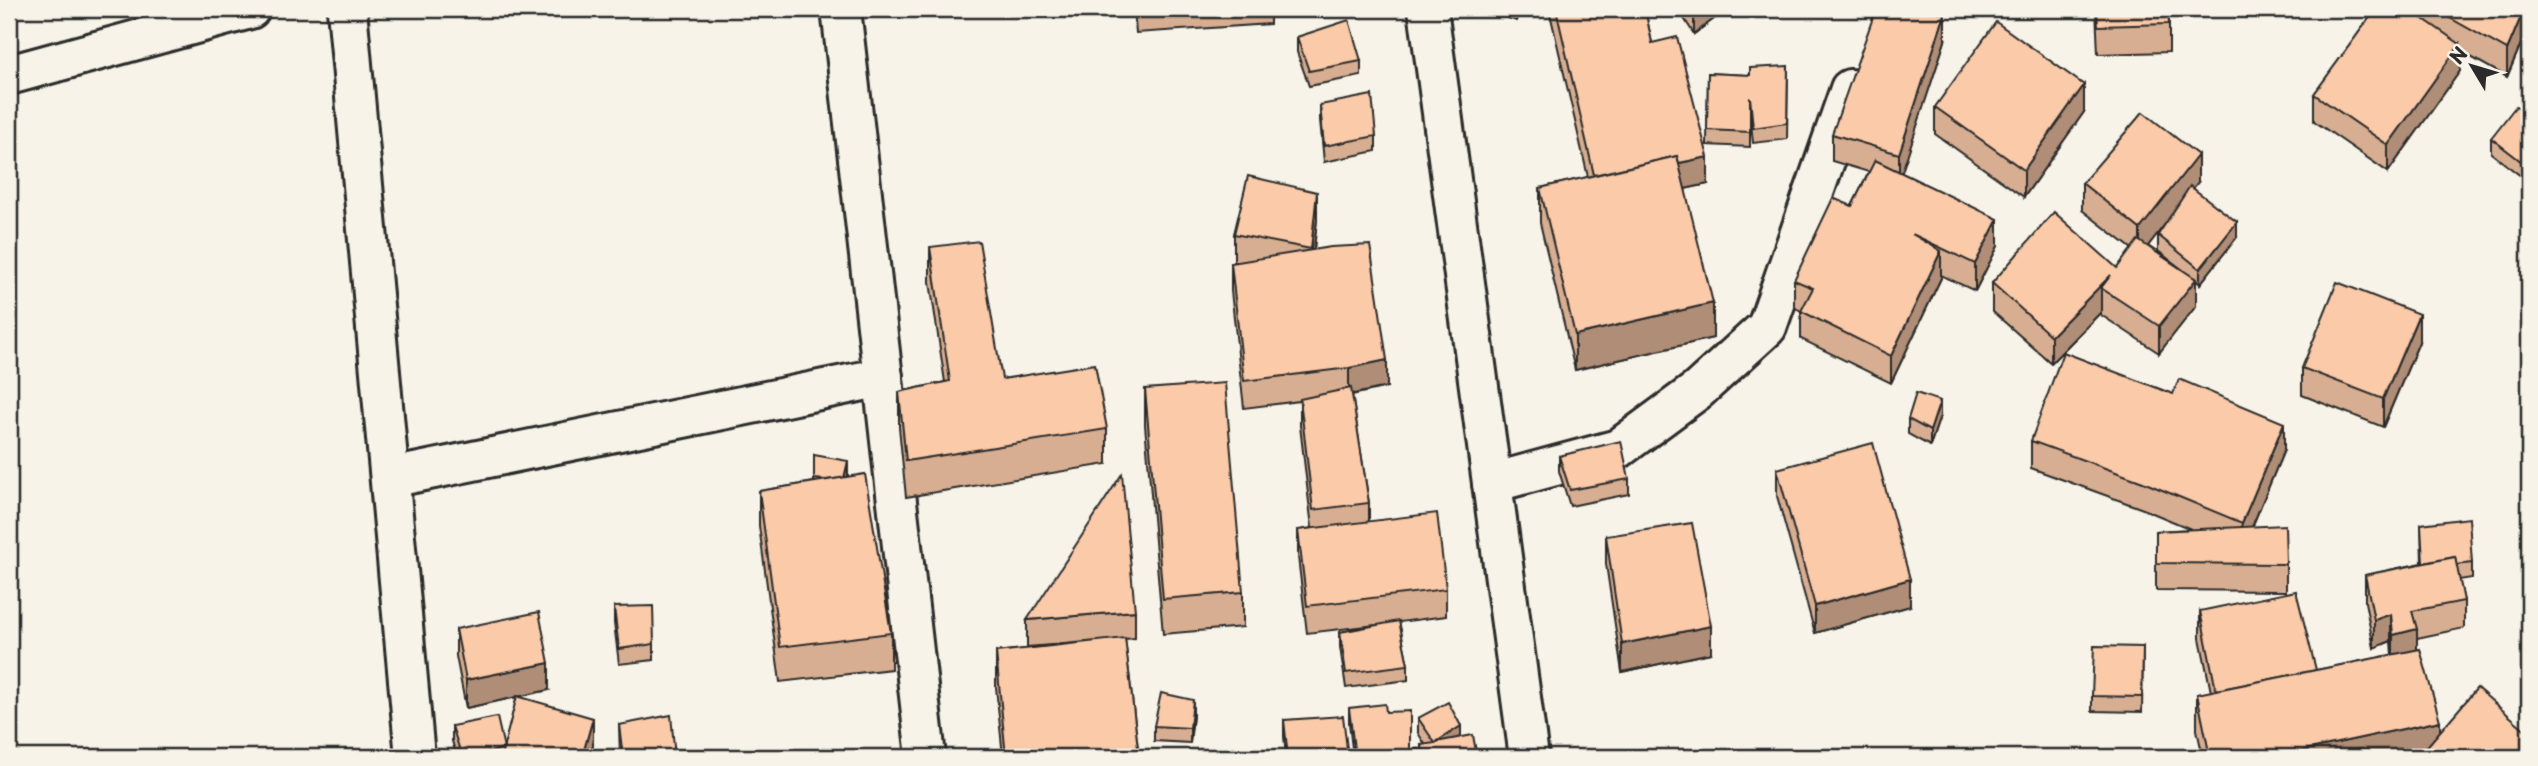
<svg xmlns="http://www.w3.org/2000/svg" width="2538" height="766" font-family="'Playpen Sans',sans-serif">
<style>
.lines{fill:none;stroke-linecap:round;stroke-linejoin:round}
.street-casing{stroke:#2b2b2b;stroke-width:44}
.secondary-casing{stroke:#2b2b2b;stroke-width:44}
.street{stroke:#f7f3e8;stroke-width:38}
.secondary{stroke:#f7f3e8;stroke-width:38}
.wall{fill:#d7ae91;stroke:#2b2b2b;stroke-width:2;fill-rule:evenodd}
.shaded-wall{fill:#af8d76;stroke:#2b2b2b;stroke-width:2}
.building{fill:#facaa9;stroke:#2b2b2b;stroke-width:2}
</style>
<rect width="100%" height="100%" fill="#f7f3e8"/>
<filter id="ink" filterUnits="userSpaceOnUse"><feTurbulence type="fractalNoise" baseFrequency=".0143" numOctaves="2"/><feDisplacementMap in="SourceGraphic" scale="14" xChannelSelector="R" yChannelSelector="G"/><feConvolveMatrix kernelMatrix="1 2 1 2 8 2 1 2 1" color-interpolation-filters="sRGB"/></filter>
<g filter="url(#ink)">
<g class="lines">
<defs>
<g id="street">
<polyline points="347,9 415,757"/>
<polyline points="841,9 926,757"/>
<polyline points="9,75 250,9"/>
<polyline points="390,478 883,377"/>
<polyline points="1492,483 1618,449 1698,390 1767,327 1850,89"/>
</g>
<polyline id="secondary" points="1428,9 1529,757"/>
</defs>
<!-- street casing -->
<use href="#street" class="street-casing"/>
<!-- secondary casing -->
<use href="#secondary" class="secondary-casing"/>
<!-- street -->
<use href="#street" class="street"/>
<!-- secondary -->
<use href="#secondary" class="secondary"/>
</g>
<!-- wall -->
<g class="wall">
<polygon points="1134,9 1270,9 1270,24 1136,33"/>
<polygon points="1485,9 1519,9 1516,21"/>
<polygon points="1549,9 1645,9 1652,43 1708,184 1685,189 1713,338 1575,370 1540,223 1540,188 1588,177"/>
<polygon points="1678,9 1727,9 1694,34"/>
<polygon points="2096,9 2168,9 2169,24 2169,52 2098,54"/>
<polygon points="2376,9 2517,9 2523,39 2507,77 2460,51 2460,71 2388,172 2314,121 2314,94"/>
<polygon points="1297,37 1361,61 1361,76 1309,86 1297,52"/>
<polygon points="1945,41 1901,173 1998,246 1975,291 1941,275 1941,278 1891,383 1801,339 1801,311 1794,307 1794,280 1852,206 1869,172 1832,161 1832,134"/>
<polygon points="1788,66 1787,139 1753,143 1750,112 1750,147 1707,145 1708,73 1750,75"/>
<polygon points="1320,105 1376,136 1376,151 1324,162 1320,120"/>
<polygon points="1935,107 2084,112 2024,197 1935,134"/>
<polygon points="2529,114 2529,176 2526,180 2491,153 2491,138"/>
<path d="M2198,182L2193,188L2237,237L2200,284L2196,280V306L2159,353L2101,315V312L2051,363L1992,311V283L2117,268L2132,249L2082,210V183ZM2164,225L2158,235V251L2183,270L2148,246Z"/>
<polygon points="1317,219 1314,250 1387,387 1352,395 1369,503 1369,521 1446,589 1446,616 1399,622 1408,665 1408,680 1346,688 1340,647 1340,632 1376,625 1307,633 1298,557 1298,530 1312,528 1300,426 1300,401 1244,408 1231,291 1231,263 1237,262 1234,262 1234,234"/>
<polygon points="930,247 1002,379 1107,429 1107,464 906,497 899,427 899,392 945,382 930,282"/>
<polygon points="2419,342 2383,427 2302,395 2302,368"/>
<polygon points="1145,389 1243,592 1243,627 1163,634 1145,425"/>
<polygon points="1940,416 1930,446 1908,434 1908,419"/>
<polygon points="2031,441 2284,450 2252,527 2286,564 2286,591 2156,590 2156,531 2191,529 2143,509 2031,468"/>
<polygon points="814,455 847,477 891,633 891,669 780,682 759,526 759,491 814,482"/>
<polygon points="1559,456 1629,479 1629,494 1570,506 1559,471"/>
<polygon points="1777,469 1910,606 1815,633 1777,496"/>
<polygon points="2421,524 2472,563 2472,578 2459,580 2464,601 2464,628 2417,638 2417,649 2440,732 2529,757 2203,757 2197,730 2197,694 2211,692 2200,638 2200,611 2316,670 2392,655 2391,641 2374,648 2365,602 2365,575 2422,563"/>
<polygon points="1606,536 1711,653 1622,672 1606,564"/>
<polygon points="614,607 654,644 654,660 619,664 614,623"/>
<polygon points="1135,611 1135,638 1125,639 1139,757 1003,757 996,687 996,652 1099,641 1027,647 1027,620"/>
<polygon points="456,629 549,690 519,696 593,745 590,757 457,757 452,741 452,726 504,747 517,697 466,708 456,656"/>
<polygon points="2143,647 2142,712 2092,711 2092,696"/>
<polygon points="1349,708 1386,712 1410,750 1420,757 1353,757 1349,723"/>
<polygon points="1193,715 1190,743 1154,741 1154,726"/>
<polygon points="1418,718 1461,737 1477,757 1421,757 1421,745 1425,744 1418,733"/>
<polygon points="1284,720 1348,757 1286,757 1284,736"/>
<polygon points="619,725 675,757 620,757"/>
</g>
<!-- shaded-wall -->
<g class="shaded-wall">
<polygon points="1516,9 1519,9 1516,21"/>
<polygon points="1708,9 1727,9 1694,34 1694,19"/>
<polygon points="2523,12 2523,39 2507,77 2507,50"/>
<polygon points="1945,14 1945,41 1899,181 1899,154"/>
<polygon points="2460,44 2460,71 2388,172 2388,145"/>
<polygon points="2084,85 2084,112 2024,197 2024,170"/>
<polygon points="2198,155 2198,182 2140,256 2140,229"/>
<polygon points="1708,157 1708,184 1595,208 1595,181"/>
<polygon points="2529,160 2529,176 2526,180 2526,165"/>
<polygon points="1317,192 1317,219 1311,277 1311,249"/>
<polygon points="1998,219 1998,246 1975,291 1975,264"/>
<polygon points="2237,222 2237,237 2200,284 2200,269"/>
<polygon points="1941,251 1941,278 1891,383 1891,356"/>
<polygon points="2111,275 2101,288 2101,312 2051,363 2051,336"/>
<polygon points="2196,279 2196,306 2159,353 2159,326"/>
<polygon points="1713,303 1713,338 1575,370 1575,335"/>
<polygon points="2419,314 2419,342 2383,427 2383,399"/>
<polygon points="1387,360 1387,387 1349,395 1349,368"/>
<polygon points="1940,401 1940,416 1930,446 1930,431"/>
<polygon points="2284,423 2284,450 2242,551 2242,523"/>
<polygon points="848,461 848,476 843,498 843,483"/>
<polygon points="1910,579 1910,606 1815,633 1815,606"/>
<polygon points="2391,614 2391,641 2374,648 2374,620"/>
<polygon points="1711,626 1711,653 1622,672 1622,644"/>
<polygon points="2417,629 2417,656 2393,663 2393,635"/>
<polygon points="549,663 549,690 466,708 466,680"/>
<polygon points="1193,700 1193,715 1190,743 1190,728"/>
<polygon points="593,718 593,745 590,757 582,757"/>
<polygon points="2440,721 2440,756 2434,757 2272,757"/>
<polygon points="1461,726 1461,741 1436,742"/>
<polygon points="504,748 504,757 472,757"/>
</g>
<!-- building -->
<g class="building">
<polygon points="1556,9 1645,9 1652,43 1677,37 1708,157 1679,163 1677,156 1594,175"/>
<polygon points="1688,9 1708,9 1694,19"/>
<polygon points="1876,9 1932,9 1945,14 1899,154 1832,134"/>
<polygon points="2097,9 2168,9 2169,24 2098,26"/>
<polygon points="2376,9 2409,9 2460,44 2388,145 2314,94"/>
<polygon points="2434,9 2517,9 2523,12 2507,50"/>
<polygon points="1349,20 1361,61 1309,71 1297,37"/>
<polygon points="1996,22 2084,85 2024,170 1935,107"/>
<polygon points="1788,66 1787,123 1753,128 1750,97 1750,132 1707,130 1708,73 1750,75 1750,68"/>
<polygon points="1372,95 1376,136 1324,146 1320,105"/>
<polygon points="2516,106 2529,114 2529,160 2526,165 2491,138"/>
<polygon points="2143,112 2198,155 2140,229 2082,183"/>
<polygon points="1677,156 1713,303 1575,335 1540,188"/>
<polygon points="1875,160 1998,219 1975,264 1912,234 1941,251 1891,356 1801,311 1813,288 1794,280 1833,198 1852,206"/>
<polygon points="1248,176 1317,192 1311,249 1234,234"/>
<polygon points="2190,186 2237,222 2200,269 2158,235"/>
<polygon points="2054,212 2117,268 2138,240 2196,279 2159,326 2101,288 2111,275 2051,336 1992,283"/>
<polygon points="979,241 1002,379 1095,364 1107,429 906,461 899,392 950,381 930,247"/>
<polygon points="1370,245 1387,360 1349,368 1244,381 1231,263 1331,247"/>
<polygon points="2337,282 2419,314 2383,399 2302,368"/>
<polygon points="2063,352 2173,394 2179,379 2284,423 2242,523 2143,482 2031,441"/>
<polygon points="1225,383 1243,592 1163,599 1145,389"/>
<polygon points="1351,388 1369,503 1313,510 1300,399"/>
<polygon points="1916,393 1940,401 1930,431 1908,419"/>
<polygon points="1621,441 1629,479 1570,490 1559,456"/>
<polygon points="1873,443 1910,579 1815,606 1777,469"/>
<polygon points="814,455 848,461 844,478 825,480 814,479"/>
<polygon points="865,474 891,633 780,647 759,491"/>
<polygon points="1122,474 1135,611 1027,620"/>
<polygon points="1437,513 1446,589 1307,606 1298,530"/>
<polygon points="2469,518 2472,563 2456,565 2455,557 2423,563 2421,524"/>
<polygon points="1692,523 1711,626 1622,644 1606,536"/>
<polygon points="2285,525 2286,564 2156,563 2156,531"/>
<polygon points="2455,557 2464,601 2412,611 2417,629 2393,635 2391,614 2374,620 2365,575"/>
<polygon points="2296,591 2316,670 2216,690 2200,611"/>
<polygon points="653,606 654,644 619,649 614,607"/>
<polygon points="539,612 549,663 466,680 456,629"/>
<polygon points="1399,621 1408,665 1346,673 1340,632"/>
<polygon points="1125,638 1139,757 1006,757 996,652"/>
<polygon points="2094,646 2143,647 2142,697 2092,696"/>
<polygon points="2420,649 2440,721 2272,757 2210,757 2197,694"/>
<polygon points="2477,688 2529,733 2529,757 2418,757"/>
<polygon points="1161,693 1193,700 1190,728 1154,726"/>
<polygon points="517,696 593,718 582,757 501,757"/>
<polygon points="1448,702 1461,726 1436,742 1473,735 1477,757 1425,757 1421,745 1435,743 1418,718"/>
<polygon points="1385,704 1386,712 1410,711 1410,750 1418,749 1420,757 1391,757 1390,753 1405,750 1390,750 1390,753 1355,757 1349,708"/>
<polygon points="671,715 675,757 623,757 619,725"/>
<polygon points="1343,716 1348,757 1288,757 1284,720"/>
<polygon points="497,717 504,748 472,757 462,757 452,726"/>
<polygon points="2361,749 2363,757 2321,757"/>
<polygon points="1640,753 1644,757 1636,757"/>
</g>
</g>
<!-- margin -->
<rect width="2538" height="766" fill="none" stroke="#f7f3e8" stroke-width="35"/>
<rect x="18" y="18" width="2503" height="731" fill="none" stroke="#2b2b2b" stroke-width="2.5" filter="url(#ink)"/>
<!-- north arrow -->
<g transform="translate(2472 66) rotate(308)" stroke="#f7f3e8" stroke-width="5" paint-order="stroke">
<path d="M0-5L12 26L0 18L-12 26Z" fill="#2b2b2b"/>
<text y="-10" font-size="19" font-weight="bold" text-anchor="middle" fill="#2b2b2b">N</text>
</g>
</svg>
